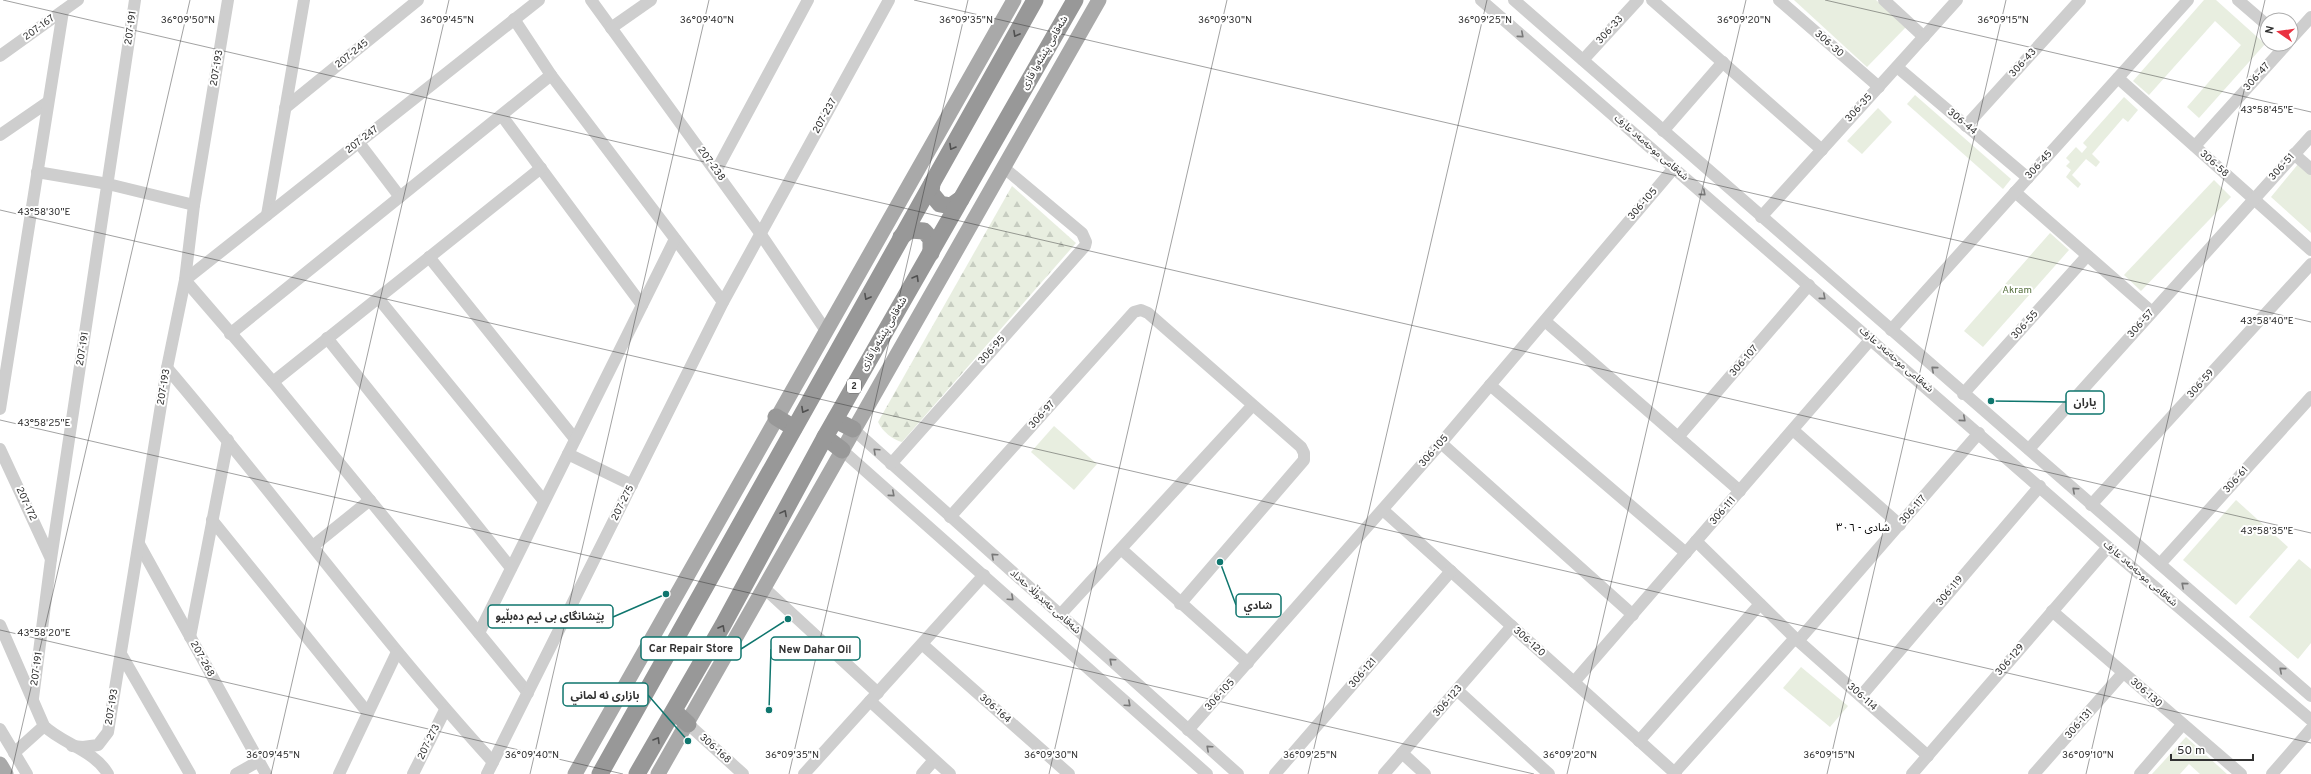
<svg xmlns="http://www.w3.org/2000/svg" width="2311" height="774" font-family="Overpass,'Noto Sans Arabic',sans-serif">
<style>
.forest{fill:url(#forest-firs)}
.green{fill:#e8eee0}
.lines{fill:none;stroke-linecap:round;stroke-linejoin:round}
.minor{stroke:#cecece;stroke-width:12}
.major{stroke:#a9a9a9;stroke-width:15}
.highway{stroke:#989898;stroke-width:17}
.oneway{stroke:#505050}
.oneway2{stroke:#787878}
.ticks{fill:none;stroke:#313131;stroke-width:1;stroke-opacity:0.45}
.labels{text-anchor:middle;dominant-baseline:central;stroke-width:4;stroke-linejoin:round;paint-order:stroke}
.shield{fill:#fff;stroke:#6f6f6f;stroke-width:1}
.shield-label{font-size:9px;font-weight:bold;fill:#313131}
.street-label{font-size:10px;fill:#313131;stroke:#fff}
.park-label{font-size:10px;fill:#556f3d;stroke:#fff}
.neighbourhood-label{font-size:11px;fill:#000;stroke:#fff}
.ticks-label{font-size:10px;text-anchor:middle;fill:#313131;stroke:#fff;stroke-width:4;stroke-linejoin:round;paint-order:stroke}
.leader{fill:none;stroke:#0f766e;stroke-width:1.5}
.callout-dot{fill:#0f766e;stroke:#fff;stroke-width:1.5}
.callout{fill:#fff;stroke:#0f766e;stroke-width:1.5}
.callout-label{font-size:11px;text-anchor:middle;font-weight:bold;fill:#313131}
</style>
<defs>
<pattern id="forest-firs" width="22" height="20" patternUnits="userSpaceOnUse"><rect width="22" height="20" fill="#e8eee0"/><path d="M5 1l3.5 6h-7zM16 11l3.5 6h-7z" fill="#c7cdc1"/></pattern>
</defs>
<rect width="100%" height="100%" fill="#fff"/>
<!-- forest -->
<path class="forest" d="M1012,186L1076,243L902,442C893,440 882,431 878,422Z"/>
<!-- green -->
<g class="green">
<polygon points="1794,0 1876,0 1906,27 1867,67"/>
<polygon points="2204,0 2216,0 2265,44 2199,118 2187,107 2241,45 2215,21 2149,95 2133,81"/>
<polygon points="1915,95 2011,179 2003,189 1907,104"/>
<polygon points="2124,97 2138,110 2128,122 2123,118 2092,154 2100,162 2096,167 2086,159 2072,175 2081,184 2078,188 2066,177 2071,170 2066,166 2070,162 2066,158 2076,147 2082,153 2087,147 2083,143"/>
<polygon points="1878,108 1892,122 1862,154 1847,141"/>
<polygon points="2299,163 2311,174 2311,233 2271,197"/>
<polygon points="2214,180 2231,197 2141,291 2124,275"/>
<polygon points="2050,233 2069,250 1983,347 1964,331"/>
<polygon points="1054,426 1097,464 1074,490 1031,452"/>
<polygon points="2236,500 2288,547 2236,605 2183,560"/>
<polygon points="2299,559 2311,569 2311,643 2298,659 2249,617"/>
<polygon points="1801,667 1848,706 1830,727 1783,688"/>
<polygon points="2186,737 2227,774 2228,774 2200,774 2189,764 2180,774 2152,774"/>
</g>
<g class="lines">
<!-- minor -->
<g class="minor">
<polyline points="591,0 760,233 826,331"/>
<polyline points="1481,0 2108,547 2311,720"/>
<polyline points="1514,0 2311,696"/>
<polyline points="1652,0 1822,150"/>
<polyline points="1779,0 1879,87"/>
<polyline points="1884,0 1924,37"/>
<polyline points="2238,0 2267,25"/>
<polyline points="514,19 551,75 723,302"/>
<polyline points="611,28 651,0"/>
<polyline points="2291,39 2311,17"/>
<polyline points="0,56 78,0"/>
<polyline points="1583,60 1638,0"/>
<polyline points="1897,67 2028,178"/>
<polyline points="2118,78 2311,250"/>
<polyline points="285,108 418,0"/>
<polyline points="502,116 642,305"/>
<polyline points="1966,126 2080,0"/>
<polyline points="1663,131 1723,62"/>
<polyline points="0,135 48,102"/>
<polyline points="359,143 400,197"/>
<polyline points="2195,146 2287,44"/>
<polyline points="2294,154 2311,169"/>
<polyline points="716,171 808,0"/>
<polyline points="37,172 108,184 194,205"/>
<polyline points="2015,192 2152,312"/>
<polyline points="267,215 304,0"/>
<polyline points="1761,217 1957,0"/>
<polyline points="429,257 575,439"/>
<polyline points="378,298 544,501"/>
<polyline points="1545,321 1740,491"/>
<polyline points="1891,330 2188,0"/>
<polyline points="230,334 551,75"/>
<polyline points="327,338 511,568"/>
<path d="M167,368C278,498 378,636 493,762"/>
<polyline points="273,382 541,168"/>
<polyline points="1490,385 1686,553"/>
<polyline points="1963,394 2087,256"/>
<polyline points="0,409 63,11"/>
<polyline points="853,429 1238,774"/>
<polyline points="1793,430 1900,525"/>
<polyline points="1678,437 1809,285"/>
<polyline points="1441,443 1633,615"/>
<polyline points="0,449 51,559"/>
<polyline points="2029,449 2311,136"/>
<polyline points="842,450 1207,774"/>
<polyline points="568,454 632,485"/>
<polyline points="891,464 1085,246 1086,242 1082,233 1003,167"/>
<polyline points="2091,505 2311,264"/>
<polyline points="1383,510 1676,774"/>
<polyline points="950,517 1134,312 1141,310 1148,313 1301,447 1304,453 1304,460 1180,604"/>
<polyline points="212,520 368,713"/>
<polyline points="1696,541 1795,638 1928,756"/>
<polyline points="139,544 266,774"/>
<polyline points="313,546 370,500"/>
<polyline points="1121,549 1248,663"/>
<polyline points="2160,564 2311,397"/>
<polyline points="764,588 878,693"/>
<polyline points="2052,611 2241,774"/>
<polyline points="1060,615 1252,406"/>
<path d="M0,625L44,726C63,744 94,750 108,774"/>
<polyline points="479,633 675,239"/>
<polyline points="190,637 228,440"/>
<polyline points="1798,641 1979,433"/>
<polyline points="922,644 1069,774"/>
<polyline points="121,654 190,774"/>
<polyline points="1574,682 1871,339"/>
<polyline points="1457,690 1549,774"/>
<polyline points="528,693 273,382 185,280 539,0"/>
<polyline points="1861,696 2040,486"/>
<polyline points="33,698 51,559 135,0"/>
<polyline points="870,701 950,774"/>
<polyline points="688,724 743,774"/>
<polyline points="0,729 27,774"/>
<polyline points="1188,730 1441,443 1674,168"/>
<polyline points="1639,741 1760,604"/>
<polyline points="72,746 83,747 98,745 108,732 167,368 185,280 194,205 228,0"/>
<polyline points="14,753 44,726"/>
<polyline points="1402,753 1425,774"/>
<polyline points="1675,772 1795,638"/>
<polyline points="236,774 259,761"/>
<polyline points="339,774 397,652"/>
<polyline points="413,774 445,710"/>
<polyline points="487,774 723,302 889,0"/>
<polyline points="804,774 984,575"/>
<polyline points="922,774 934,760"/>
<polyline points="1275,774 1451,571"/>
<polyline points="1384,774 1512,626"/>
<polyline points="1912,774 2108,547"/>
<polyline points="2034,774 2123,673"/>
<polyline points="2140,774 2182,725"/>
<polyline points="2272,774 2311,729"/>
</g>
<!-- major -->
<g class="major">
<polyline points="0,764 6,774"/>
<polyline points="575,774 1014,0"/>
<polyline points="658,774 1099,0"/>
</g>
<!-- highway -->
<g class="highway">
<polyline points="932,183 931,193 940,204 951,206 961,199"/>
<polyline points="901,237 910,230 924,231 931,239 931,253"/>
<polyline points="776,417 794,428"/>
<polyline points="835,420 853,429"/>
<polyline points="825,437 842,450"/>
<polyline points="674,711 688,724"/>
<polyline points="600,774 1035,0"/>
<polyline points="637,774 723,625 825,437 1075,0"/>
</g>
</g>
<!-- one-way arrows -->
<defs><path id="oneway-chevron" d="M-2-3.5L2.5 0L-2 3.5" fill="none" stroke-width="1.6" stroke-linecap="round" stroke-linejoin="round"/></defs>
<g class="oneway">
<use href="#oneway-chevron" transform="translate(1016 34) rotate(119)"/>
<use href="#oneway-chevron" transform="translate(952 147) rotate(120)"/>
<use href="#oneway-chevron" transform="translate(916 278) rotate(-60)"/>
<use href="#oneway-chevron" transform="translate(867 297) rotate(119)"/>
<use href="#oneway-chevron" transform="translate(804 410) rotate(119)"/>
<use href="#oneway-chevron" transform="translate(784 513) rotate(-62)"/>
<use href="#oneway-chevron" transform="translate(722 628) rotate(-61)"/>
<use href="#oneway-chevron" transform="translate(657 740) rotate(-59)"/>
</g>
<g class="oneway2">
<use href="#oneway-chevron" transform="translate(1521 35) rotate(41)"/>
<use href="#oneway-chevron" transform="translate(1703 193) rotate(41)"/>
<use href="#oneway-chevron" transform="translate(1823 297) rotate(41)"/>
<use href="#oneway-chevron" transform="translate(1934 369) rotate(-139)"/>
<use href="#oneway-chevron" transform="translate(1963 419) rotate(41)"/>
<use href="#oneway-chevron" transform="translate(876 451) rotate(-137)"/>
<use href="#oneway-chevron" transform="translate(2075 490) rotate(-138)"/>
<use href="#oneway-chevron" transform="translate(892 494) rotate(41)"/>
<use href="#oneway-chevron" transform="translate(994 556) rotate(-138)"/>
<use href="#oneway-chevron" transform="translate(2184 585) rotate(-139)"/>
<use href="#oneway-chevron" transform="translate(1011 598) rotate(42)"/>
<use href="#oneway-chevron" transform="translate(1112 661) rotate(-138)"/>
<use href="#oneway-chevron" transform="translate(2282 670) rotate(-139)"/>
<use href="#oneway-chevron" transform="translate(1128 704) rotate(42)"/>
<use href="#oneway-chevron" transform="translate(1209 748) rotate(-138)"/>
</g>
<!-- ticks -->
<path class="ticks" d="M3,0L2311,533M914,0L2311,322M1825,0L2311,112M0,210L2311,743M0,420L1534,774M0,630L623,774M11,774L190,0M271,774L449,0M530,774L709,0M789,774L968,0M1049,774L1227,0M1308,774L1487,0M1567,774L1746,0M1827,774L2006,0M2086,774L2265,0"/>
<g class="labels">
<!-- shield labels -->
<rect class="shield" x="847" y="379" width="14" height="14" rx="3"/>
<g class="shield-label">
<text x="854" y="386">2</text>
</g>
<!-- street labels -->
<g class="street-label">
<text transform="translate(39 28) rotate(-36)">207-167</text>
<text transform="translate(131 28) rotate(-82)">207-191</text>
<text transform="translate(1610 30) rotate(-48)">306-33</text>
<text transform="translate(1829 44) rotate(41)">306-30</text>
<text transform="translate(1045 53) rotate(-60)">شەقامی پێشەوا قازی</text>
<text transform="translate(352 54) rotate(-39)">207-245</text>
<text transform="translate(2023 63) rotate(-48)">306-43</text>
<text transform="translate(217 68) rotate(-81)">207-193</text>
<text transform="translate(2257 77) rotate(-48)">306-47</text>
<text transform="translate(1859 108) rotate(-48)">306-35</text>
<text transform="translate(825 116) rotate(-61)">207-237</text>
<text transform="translate(1962 122) rotate(40)">306-44</text>
<text transform="translate(362 140) rotate(-38)">207-247</text>
<text transform="translate(1651 148) rotate(41)">شەقامی موحەمەد عارف</text>
<text transform="translate(711 164) rotate(54)">207-238</text>
<text transform="translate(2214 164) rotate(42)">306-58</text>
<text transform="translate(2039 165) rotate(-48)">306-45</text>
<text transform="translate(2282 167) rotate(-48)">306-51</text>
<text transform="translate(1643 204) rotate(-49)">306-105</text>
<text transform="translate(2141 324) rotate(-48)">306-57</text>
<text transform="translate(2025 325) rotate(-48)">306-55</text>
<text transform="translate(884 334) rotate(-60)">شەقامی پێشەوا قازی</text>
<text transform="translate(83 349) rotate(-81)">207-191</text>
<text transform="translate(992 350) rotate(-48)">306-95</text>
<text transform="translate(1896 360) rotate(41)">شەقامی موحەمەد عارف</text>
<text transform="translate(1744 361) rotate(-49)">306-107</text>
<text transform="translate(2201 384) rotate(-48)">306-59</text>
<text transform="translate(164 387) rotate(-81)">207-193</text>
<text transform="translate(1042 415) rotate(-48)">306-97</text>
<text transform="translate(1434 451) rotate(-49)">306-105</text>
<text transform="translate(2236 480) rotate(-48)">306-61</text>
<text transform="translate(623 503) rotate(-64)">207-275</text>
<text transform="translate(26 504) rotate(65)">207-172</text>
<text transform="translate(1913 510) rotate(-49)">306-117</text>
<text transform="translate(1723 511) rotate(-49)">306-111</text>
<text transform="translate(2140 574) rotate(41)">شەقامی موحەمەد عارف</text>
<text transform="translate(1950 591) rotate(-50)">306-119</text>
<text transform="translate(1045 602) rotate(42)">شەقامی عەبدوڵڵا حەداد</text>
<text transform="translate(1529 642) rotate(42)">306-120</text>
<text transform="translate(202 659) rotate(61)">207-268</text>
<text transform="translate(2010 660) rotate(-49)">306-129</text>
<text transform="translate(37 669) rotate(-82)">207-191</text>
<text transform="translate(1363 673) rotate(-49)">306-121</text>
<text transform="translate(2146 693) rotate(41)">306-130</text>
<text transform="translate(1220 695) rotate(-48)">306-105</text>
<text transform="translate(1862 697) rotate(42)">306-114</text>
<text transform="translate(1448 701) rotate(-49)">306-123</text>
<text transform="translate(112 707) rotate(-81)">207-193</text>
<text transform="translate(995 709) rotate(41)">306-164</text>
<text transform="translate(2079 724) rotate(-49)">306-131</text>
<text transform="translate(429 742) rotate(-64)">207-273</text>
<text transform="translate(715 749) rotate(42)">306-168</text>
</g>
<!-- park labels -->
<g class="park-label">
<text x="2017" y="290">Akram</text>
</g>
<!-- neighbourhood labels -->
<g class="neighbourhood-label">
<text x="1863" y="528">شادی - ٣٠٦</text>
</g>
</g>
<g class="ticks-label">
<text x="447" y="23">36°09'45"N</text>
<text x="1744" y="23">36°09'20"N</text>
<text x="2003" y="23">36°09'15"N</text>
<text x="188" y="23">36°09'50"N</text>
<text x="707" y="23">36°09'40"N</text>
<text x="966" y="23">36°09'35"N</text>
<text x="1225" y="23">36°09'30"N</text>
<text x="1485" y="23">36°09'25"N</text>
<text x="2267" y="113">43°58'45"E</text>
<text x="44" y="215">43°58'30"E</text>
<text x="2267" y="324">43°58'40"E</text>
<text x="44" y="426">43°58'25"E</text>
<text x="2267" y="534">43°58'35"E</text>
<text x="44" y="636">43°58'20"E</text>
<text x="273" y="758">36°09'45"N</text>
<text x="532" y="758">36°09'40"N</text>
<text x="792" y="758">36°09'35"N</text>
<text x="1051" y="758">36°09'30"N</text>
<text x="1310" y="758">36°09'25"N</text>
<text x="1570" y="758">36°09'20"N</text>
<text x="1829" y="758">36°09'15"N</text>
<text x="2088" y="758">36°09'10"N</text>
</g>
<!-- callouts -->
<path class="leader" d="M1991 401L2066 402M1220 562L1236 605M666 594L613 617M788 619L741 649M769 710L771 649M688 741L648 695"/>
<g class="callout-dot">
<circle cx="1991" cy="401" r="4"/>
<circle cx="1220" cy="562" r="4"/>
<circle cx="666" cy="594" r="4"/>
<circle cx="788" cy="619" r="4"/>
<circle cx="769" cy="710" r="4"/>
<circle cx="688" cy="741" r="4"/>
</g>
<g class="callout">
<rect x="2066" y="391" width="38" height="23" rx="4"/>
<rect x="1236" y="594" width="45" height="23" rx="4"/>
<rect x="488" y="605" width="125" height="23" rx="4"/>
<rect x="641" y="637" width="100" height="23" rx="4"/>
<rect x="771" y="637" width="89" height="23" rx="4"/>
<rect x="563" y="683" width="85" height="23" rx="4"/>
</g>
<g class="callout-label">
<text x="2085" y="406">یاران</text>
<text x="1258" y="609">شادي</text>
<text x="550" y="620">پێشانگای بی ئیم دەبڵیو</text>
<text x="691" y="652">Car Repair Store</text>
<text x="815" y="653">New Dahar Oil</text>
<text x="605" y="699">بازارى ئه لماني</text>
</g>
<!-- north arrow -->
<g transform="translate(2279 32) rotate(283)"><circle r="19" fill="#ffffff" stroke="#adadad"/>
<path d="M0-3L7 15L0 10L-7 15Z" fill="#ea3241"/>
<text y="-6" font-size="11" font-weight="bold" text-anchor="middle" fill="#313131">N</text>
</g>
<!-- scale -->
<path d="M2171 754v6h82v-6" fill="none" stroke="#313131" stroke-width="2"/>
<text x="2177" y="754" font-size="12" fill="#313131" stroke="#ffffff" stroke-width="3" paint-order="stroke">50 m</text>
</svg>
